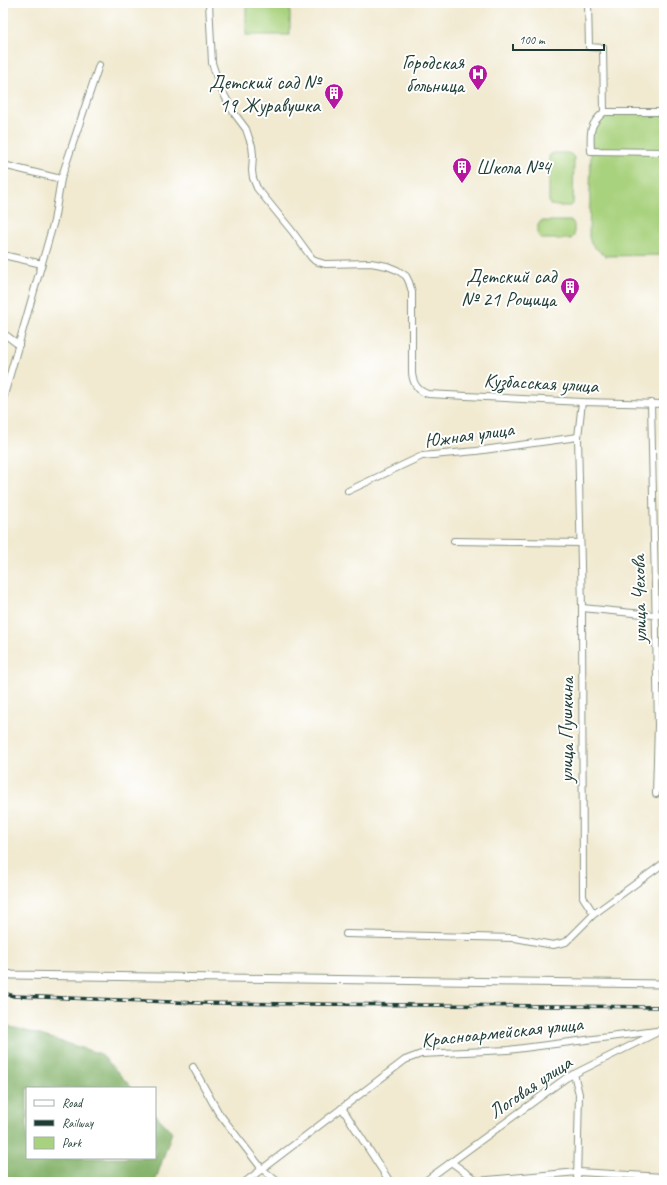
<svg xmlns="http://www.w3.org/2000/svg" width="667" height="1185" font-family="Caveat,sans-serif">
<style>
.green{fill:#a9d27e;stroke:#648859}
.forest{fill:#86b46d;stroke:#527850}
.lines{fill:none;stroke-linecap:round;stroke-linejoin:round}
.minor-casing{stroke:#889482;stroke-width:8}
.tertiary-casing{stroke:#889482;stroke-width:9}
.minor{stroke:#fff;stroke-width:6}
.tertiary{stroke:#fff;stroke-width:7}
.rail-casing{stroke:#1f3d34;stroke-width:3.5}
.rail{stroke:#fff;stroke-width:2;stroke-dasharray:6;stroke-linecap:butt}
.labels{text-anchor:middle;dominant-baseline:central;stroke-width:4;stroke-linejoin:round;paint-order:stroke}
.poi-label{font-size:20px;fill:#1f3d34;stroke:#fff;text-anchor:end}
.street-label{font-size:20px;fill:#1f3d34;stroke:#fff}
</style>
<rect width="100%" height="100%" fill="#fff"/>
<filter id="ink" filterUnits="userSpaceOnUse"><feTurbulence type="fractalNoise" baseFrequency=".025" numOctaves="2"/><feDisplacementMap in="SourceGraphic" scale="8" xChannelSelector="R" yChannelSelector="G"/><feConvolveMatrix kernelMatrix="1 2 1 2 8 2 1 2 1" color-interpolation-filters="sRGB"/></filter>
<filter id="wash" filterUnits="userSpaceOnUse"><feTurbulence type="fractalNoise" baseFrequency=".012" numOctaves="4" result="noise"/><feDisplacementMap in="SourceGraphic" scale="16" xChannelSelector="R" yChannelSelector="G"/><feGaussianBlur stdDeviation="0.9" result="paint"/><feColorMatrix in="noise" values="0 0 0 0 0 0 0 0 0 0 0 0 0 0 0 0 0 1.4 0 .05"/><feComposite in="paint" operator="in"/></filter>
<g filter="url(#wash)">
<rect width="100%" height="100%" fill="#f1ead1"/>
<!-- green -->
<g class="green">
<rect x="246" y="6" width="44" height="29"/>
<polygon points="604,112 664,112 664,255 605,256 591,244 589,237 591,151 590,132"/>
<polygon points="555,153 568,153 572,155 574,158 573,204 571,206 557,206 550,205 549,201 549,156 551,154"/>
<polygon points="541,221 572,221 574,225 574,236 571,239 541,239 538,235 538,225"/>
</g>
<!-- forest -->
<polygon class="forest" points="3,1025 34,1033 101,1054 132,1088 27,1088 27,1158 155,1158 155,1114 172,1132 155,1182 3,1182"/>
</g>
<g filter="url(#ink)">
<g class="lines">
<defs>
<g id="minor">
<path d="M209,3L212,63L220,87L234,113L246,129L249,138L252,146L253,155L252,171L253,178L257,188L292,231L311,257L315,261L325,264L371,263L387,266L397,270L406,276L409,282L412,292V373C413,384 418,391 428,394L582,402L664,404"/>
<polyline points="588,3 589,47 603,48 604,112"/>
<path d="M604,112C589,125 590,132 591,151L664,152"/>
<polyline points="604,112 664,112"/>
<polyline points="3,165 61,179 54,221 3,399"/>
<polyline points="61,179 99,65"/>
<polyline points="3,255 42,264"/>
<polyline points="3,333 19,345"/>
<polyline points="582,402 578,437 582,608 583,897 594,914"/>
<polyline points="651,403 658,725 656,794"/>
<polyline points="348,491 422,456 476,451 578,437"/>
<polyline points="454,541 580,543"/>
<polyline points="582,608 653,615 664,614"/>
<polyline points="346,934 515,938 553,945 566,942 594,914 664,863"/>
<polyline points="193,1067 218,1112 262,1169 278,1182"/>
<polyline points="574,1074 579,1094 577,1182"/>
<polyline points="342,1108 390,1182"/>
<polyline points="451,1162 477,1181 578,1172 664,1177"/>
<polyline points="245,1182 405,1060 421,1054 508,1050 664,1030"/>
<polyline points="424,1182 566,1078 656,1033"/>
</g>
<polyline id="tertiary" points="3,973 12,975 664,984"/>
</defs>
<!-- minor casing -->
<use href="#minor" class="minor-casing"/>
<!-- tertiary casing -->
<use href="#tertiary" class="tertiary-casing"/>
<!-- minor -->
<use href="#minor" class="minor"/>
<!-- tertiary -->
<use href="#tertiary" class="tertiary"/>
<defs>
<polyline id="rail" points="3,993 14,996 199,1003 664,1007"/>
</defs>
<!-- rail casing -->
<use href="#rail" class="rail-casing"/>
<!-- rail -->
<use href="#rail" class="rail"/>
</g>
</g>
<!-- icons -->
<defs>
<symbol id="hospital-pin" viewBox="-11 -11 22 30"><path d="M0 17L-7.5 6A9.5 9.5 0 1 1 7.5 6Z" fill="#b5179e" stroke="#fff"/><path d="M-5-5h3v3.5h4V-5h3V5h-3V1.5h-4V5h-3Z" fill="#fff"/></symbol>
<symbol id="building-pin" viewBox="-11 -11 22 30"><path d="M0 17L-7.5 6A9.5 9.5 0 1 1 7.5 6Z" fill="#b5179e" stroke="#fff"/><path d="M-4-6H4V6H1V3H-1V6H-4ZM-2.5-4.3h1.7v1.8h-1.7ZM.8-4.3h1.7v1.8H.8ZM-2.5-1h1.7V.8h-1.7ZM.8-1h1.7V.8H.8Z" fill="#fff"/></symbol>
</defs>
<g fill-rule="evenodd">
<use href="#hospital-pin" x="467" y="63" width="22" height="30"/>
<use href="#building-pin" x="323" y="82" width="22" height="30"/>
<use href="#building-pin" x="451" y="156" width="22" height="30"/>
<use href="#building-pin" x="559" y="276" width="22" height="30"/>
</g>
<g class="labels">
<!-- poi labels -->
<g class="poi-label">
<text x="464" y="62">Городская<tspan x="464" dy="23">больница</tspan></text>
<text x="320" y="82">Детский сад №<tspan x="320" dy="23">19 Журавушка</tspan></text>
<text x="476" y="167" text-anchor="start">Школа №4</text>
<text x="556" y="276">Детский сад<tspan x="556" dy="23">№ 21 Рощица</tspan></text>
</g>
<!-- street labels -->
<g class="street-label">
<text transform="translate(541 383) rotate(3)">Кузбасская улица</text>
<text transform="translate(469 435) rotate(-8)">Южная улица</text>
<text transform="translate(639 599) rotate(-91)">улица Чехова</text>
<text transform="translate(566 730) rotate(-90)">улица Пушкина</text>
<text transform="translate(502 1032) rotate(-6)">Красноармейская улица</text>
<text transform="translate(530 1087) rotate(-34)">Логовая улица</text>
</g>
</g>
<!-- margin -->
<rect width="667" height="1185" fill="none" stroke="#fff" stroke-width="16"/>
<!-- legend -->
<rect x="26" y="1087" width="130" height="72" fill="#ffffff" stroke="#a5b1ae"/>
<rect x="34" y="1100" width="20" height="6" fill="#ffffff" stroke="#a5b1ae"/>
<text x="62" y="1107" font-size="12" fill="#1f3d34">Road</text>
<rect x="34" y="1120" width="20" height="6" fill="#1f3d34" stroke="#a5b1ae"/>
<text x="62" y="1127" font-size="12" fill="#1f3d34">Railway</text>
<rect x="34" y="1137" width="20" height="12" fill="#a9d27e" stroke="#a5b1ae"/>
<text x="62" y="1147" font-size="12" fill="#1f3d34">Park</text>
<!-- scale -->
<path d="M513 44v6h91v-6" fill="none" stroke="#1f3d34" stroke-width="2"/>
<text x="519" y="44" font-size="12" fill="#1f3d34" stroke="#ffffff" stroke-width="3" paint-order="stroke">100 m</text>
</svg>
